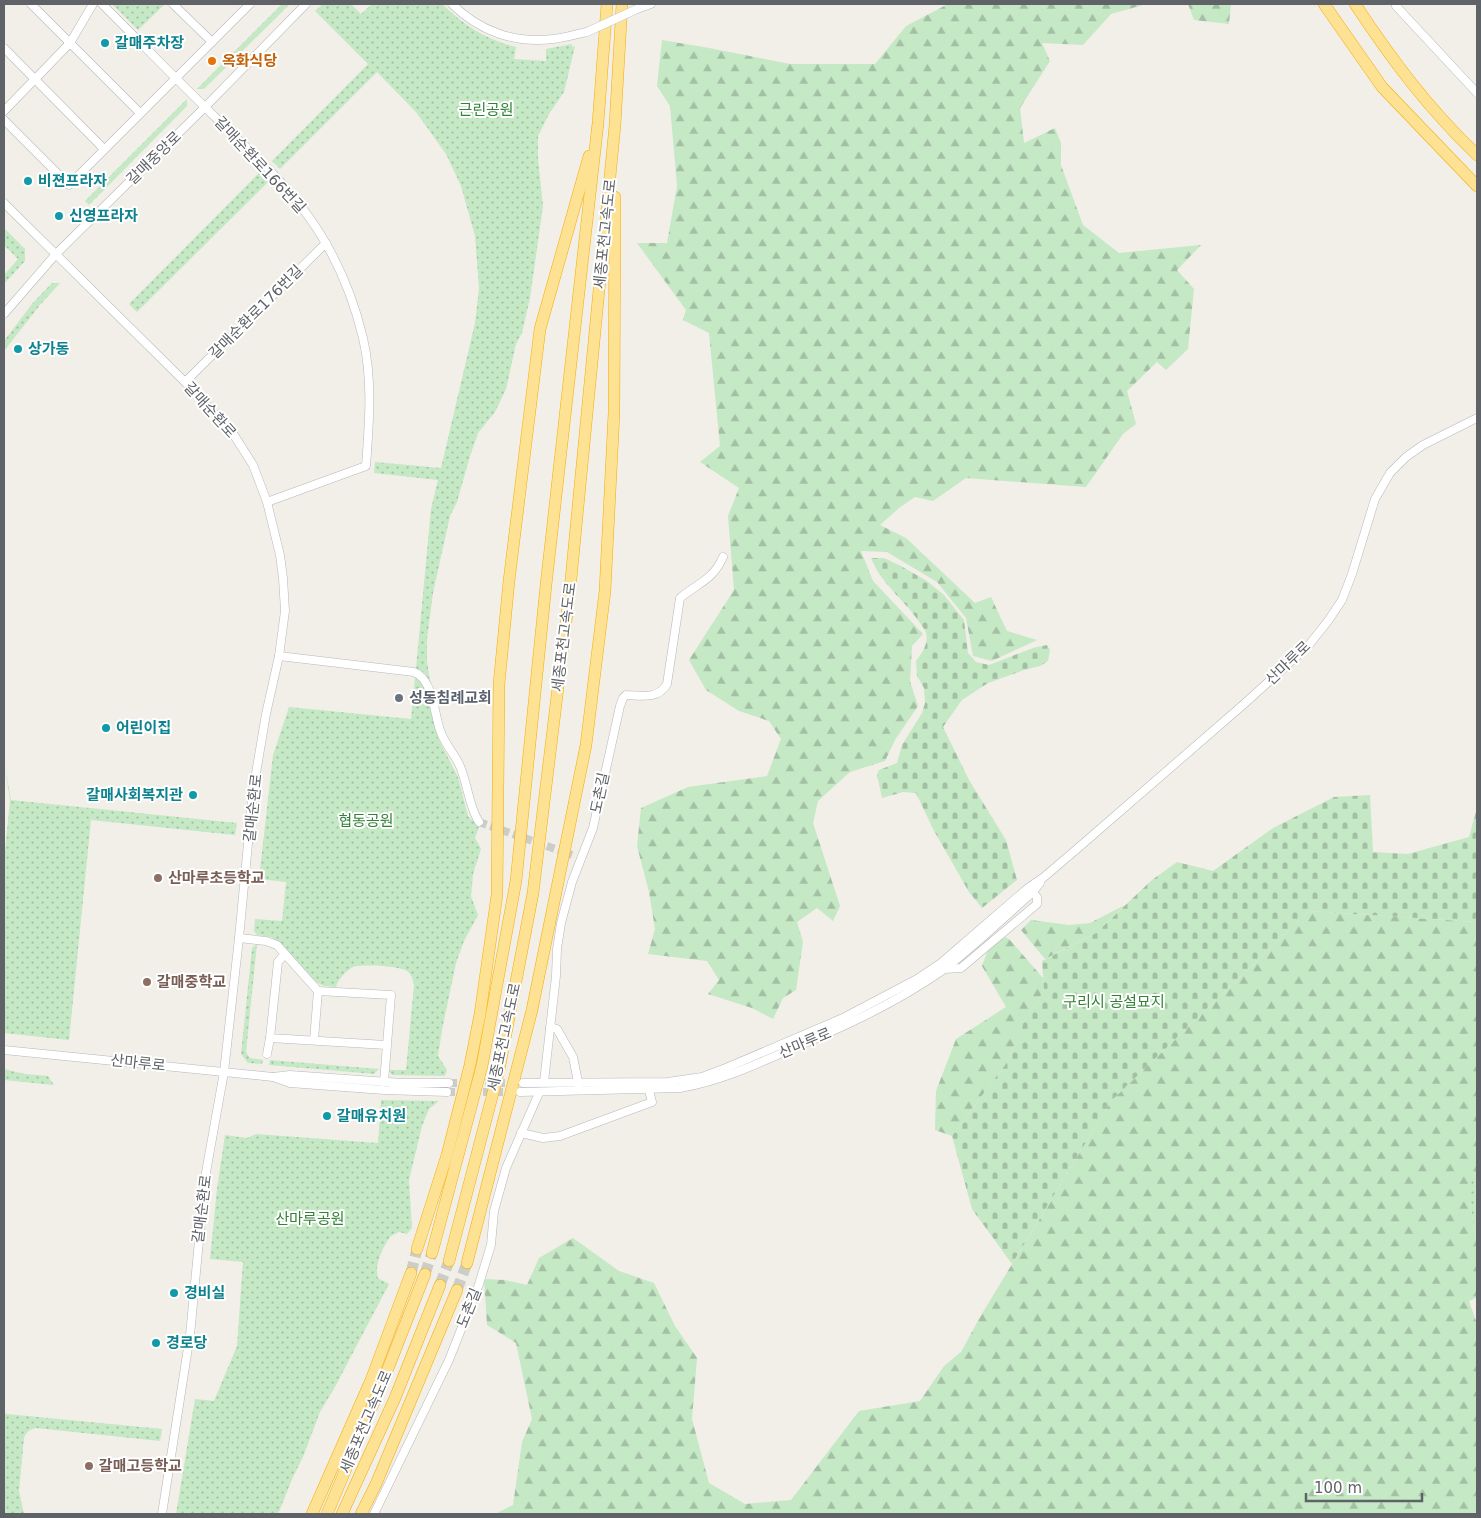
<svg xmlns="http://www.w3.org/2000/svg" width="1481" height="1518" font-family="'DejaVu Sans','Noto Sans KR',sans-serif">
<style>
.grass{fill:url(#grass-dots)}
.forest{fill:url(#forest-firs)}
.cemetery{fill:url(#cemetery-stones)}
.lines{fill:none;stroke-linecap:round;stroke-linejoin:round}
.minor-tunnel{stroke:#ccccc8;stroke-width:8;stroke-dasharray:8 4;stroke-linecap:butt}
.highway-tunnel{stroke:#ccccc8;stroke-width:11;stroke-dasharray:11 5.5;stroke-linecap:butt}
.minor-casing{stroke:#b5b8bc;stroke-width:9}
.highway-casing{stroke:#f9ab00;stroke-width:12}
.minor{stroke:#fff;stroke-width:8}
.highway{stroke:#fde293;stroke-width:11}
.minor-bridge-casing{stroke:#b5b8bc;stroke-width:9;stroke-linecap:butt}
.minor-bridge{stroke:#fff;stroke-width:8}
.culture-dot{fill:#0f9aa8;stroke:#fff;stroke-width:2}
.food-dot{fill:#e8710a;stroke:#fff;stroke-width:2}
.worship-dot{fill:#6b7280;stroke:#fff;stroke-width:2}
.education-dot{fill:#8d6e63;stroke:#fff;stroke-width:2}
.labels{text-anchor:middle;dominant-baseline:central;stroke-width:4;stroke-linejoin:round;paint-order:stroke}
.culture-label{font-size:15px;font-weight:bold;fill:#0d838f;stroke:#fff;text-anchor:start}
.food-label{font-size:15px;font-weight:bold;fill:#c56008;stroke:#fff;text-anchor:start}
.park-label{font-size:15px;fill:#348238;stroke:#fff}
.street-label{font-size:15px;fill:#5f6368;stroke:#fff}
.worship-label{font-size:15px;font-weight:bold;fill:#5b616d;stroke:#fff;text-anchor:start}
.education-label{font-size:15px;font-weight:bold;fill:#785e54;stroke:#fff;text-anchor:start}
</style>
<defs>
<pattern id="grass-dots" width="8" height="8" patternUnits="userSpaceOnUse" patternTransform="scale(1.25)"><rect width="8" height="8" fill="#c5e8c5"/><path d="M2 2h.1M6 6h.1" fill="none" stroke="#a3c0a4" stroke-width="1.8" stroke-linecap="round"/></pattern>
<pattern id="forest-firs" width="22" height="20" patternUnits="userSpaceOnUse" patternTransform="scale(1.25)"><rect width="22" height="20" fill="#c5e8c5"/><path d="M5 1l3.5 6h-7zM16 11l3.5 6h-7z" fill="#a3c0a4"/></pattern>
<pattern id="cemetery-stones" width="16" height="16" patternUnits="userSpaceOnUse" patternTransform="scale(1.25)"><rect width="16" height="16" fill="#c5e8c5"/><path d="M2 7V4a2 2 0 0 1 4 0v3zM10 15v-3a2 2 0 0 1 4 0v3z" fill="#a3c0a4"/></pattern>
</defs>
<rect width="100%" height="100%" fill="#f1efe8"/>
<!-- grass -->
<g class="grass">
<polygon points="112,4 165,4 138,30"/>
<polygon points="282,4 290,4 204,89 197,89"/>
<path d="M323,4H351L361,14L372,4H442C464,25 486,40 516,47L514,59L546,61V49L572,44V47L575,46L564,92L549,114L538,136V159L543,206L530,298L522,333L516,344L506,389L495,412L478,433L470,456L457,502L450,516L438,570L433,593L427,639V662L431,686L426,674L416,668L431,509L438,480L374,473L375,462L441,468L475,323L479,288L475,236L461,186L446,154L416,112L377,72L280,169L272,161L368,64L315,11Z"/>
<polygon points="187,99 187,106 89,205 85,201"/>
<polygon points="259,173 268,182 137,312 129,304"/>
<polygon points="4,228 25,249 25,261 4,284 4,275 18,259 4,245"/>
<polygon points="52,283 60,283 40,305 4,351 4,341 32,304"/>
<path d="M415,677L420,680L424,686L438,738L458,777L468,816L479,827L475,838L481,849L473,874L471,896L478,915L464,941L456,963L442,1030L438,1056L447,1070L445,1076L392,1075L388,1070H406L414,985C413,980 412,975 407,971C400,966 361,964 353,967C347,970 337,980 336,987L324,986L316,982L279,942L271,937L257,935L254,931L255,919L282,921L286,882L259,879L273,755L289,707L411,719Z"/>
<polygon points="4,761 11,800 237,823 235,835 91,820 69,1040 4,1033 4,861 10,800"/>
<polygon points="257,944 246,1052 250,1058 263,1060 262,1064 248,1063 241,1054 252,948"/>
<polygon points="270,1060 379,1069 374,1074 269,1065"/>
<polygon points="4,1069 25,1074 48,1076 54,1085 4,1080"/>
<path d="M381,1100L439,1101L429,1109L422,1126L409,1180L412,1228L407,1234L399,1232L391,1236C383,1246 374,1265 378,1278L389,1284L336,1385L320,1412L303,1457L293,1477L278,1514H176L195,1399L214,1401L237,1346L243,1262L210,1259L217,1189L225,1135L247,1138L256,1134L378,1143Z"/>
<polygon points="1477,1173 1477,1246 1470,1203 1470,1176"/>
<path d="M4,1413L7,1414L162,1429L160,1441L36,1428C30,1429 26,1432 24,1438L19,1491L24,1514H4Z"/>
</g>
<!-- forest -->
<g class="forest">
<polygon points="948,4 1165,4 1143,5 1111,14 1083,45 1042,43 1050,61 1020,108 1024,143 1055,128 1061,143 1061,165 1083,225 1119,253 1201,245 1177,270 1194,289 1188,349 1166,370 1157,362 1127,391 1136,424 1123,434 1086,487 966,478 933,501 915,497 899,508 880,525 906,538 975,603 991,597 1007,631 1037,640 992,661 973,656 966,618 937,582 887,552 861,551 873,581 923,634 912,646 910,681 918,706 895,740 885,761 850,772 818,801 813,823 840,906 833,921 817,908 797,922 803,942 796,990 783,998 773,1019 752,1008 708,994 719,980 707,961 648,954 655,929 649,892 637,846 641,808 688,787 767,776 781,739 769,721 739,711 706,690 689,660 734,590 728,516 739,488 700,462 720,446 709,333 683,320 686,310 637,243 667,243 677,186 670,106 657,86 662,40 709,48 790,64 875,64 906,26"/>
<polygon points="1188,4 1231,4 1229,24 1194,20"/>
<polygon points="1125,905 1096,933 1045,959 1021,930 1031,920 1069,925 1090,923"/>
<polygon points="1309,911 1477,922 1477,1173 1470,1176 1470,1203 1477,1246 1477,1297 1469,1301 1477,1324 1477,1514 495,1514 513,1505 522,1442 532,1419 516,1343 487,1325 484,1279 504,1280 527,1285 539,1258 573,1238 619,1271 654,1283 675,1326 697,1358 692,1419 709,1483 745,1504 791,1500 859,1411 920,1401 944,1366 961,1352 980,1317 1111,1101"/>
<polygon points="1005,937 1009,939 1043,978 1044,991 1025,1019 1008,1061 952,1136 935,1130 936,1091 956,1039 1006,1007 982,966 988,950"/>
</g>
<!-- cemetery -->
<g class="cemetery">
<path d="M871,558H884L899,565L927,581L944,595L964,620L968,653L976,662L989,665L1033,648L1047,645L1050,650L1048,661L1040,666L1024,670L988,683L962,700L943,727L969,780L1006,840L1017,880L982,908L969,892L933,829L916,793L903,792L882,798L877,775L879,770L897,763L902,745L922,713L925,703L924,688L917,676L916,661C922,653 929,643 926,633C925,630 922,626 920,623C905,600 881,584 871,558Z"/>
<polygon points="1370,795 1373,852 1408,854 1469,837 1477,808 1477,922 1309,911 1111,1101 1012,1264 972,1209 952,1136 1008,1061 1025,1019 1044,991 1042,961 1096,933 1152,880 1177,862 1213,871 1273,828 1334,797"/>
</g>
<g class="lines">
<!-- minor-tunnel -->
<g class="minor-tunnel">
<polyline points="479,822 572,855"/>
<polyline points="449,1083 516,1083"/>
<polyline points="447,1092 515,1092"/>
</g>
<!-- highway-tunnel -->
<g class="highway-tunnel">
<polyline points="411,1273 417,1249"/>
<polyline points="425,1274 432,1253"/>
<polyline points="440,1285 449,1261"/>
<polyline points="457,1290 467,1263"/>
</g>
<defs>
<g id="minor">
<polyline points="31,4 140,113"/>
<path d="M102,4C140,42 178,81 217,119C246,148 279,176 303,209C332,247 352,292 363,338C373,381 369,424 366,466L267,502"/>
<polyline points="173,4 212,42"/>
<path d="M452,4C479,31 515,44 553,39C565,38 576,34 587,32"/>
<polyline points="1396,4 1396,6 1477,93"/>
<polyline points="637,9 651,4"/>
<polyline points="4,48 104,149"/>
<polyline points="4,111 70,43 93,4"/>
<polyline points="4,120 69,185 250,4"/>
<polyline points="4,203 185,382 232,432 253,465 267,502 280,555 283,578 285,611 279,656 266,714 253,791 239,938 224,1072 205,1178 190,1335 162,1514"/>
<polyline points="4,314 56,254 205,107 306,4"/>
<polyline points="185,382 326,243"/>
<path d="M279,656L414,672C433,679 434,713 440,730C444,743 453,752 459,764C468,783 468,805 479,822"/>
<polyline points="239,938 266,941 277,945 318,991 391,995 384,1082"/>
<polyline points="285,954 278,962 270,1038 386,1045"/>
<polyline points="944,969 961,968 1037,904 1037,897 1030,890"/>
<polyline points="550,1027 557,1029 573,1057 579,1087"/>
<polyline points="314,1040 318,991"/>
<polyline points="4,1050 273,1077"/>
<polyline points="267,1054 270,1038"/>
<path d="M544,1082L556,976L557,949L561,923L572,882L593,828L620,706L623,698L626,695C642,696 659,699 667,684L680,598C698,583 713,580 723,557"/>
<polyline points="523,1083 668,1082 702,1077 726,1068 843,1018 917,979 941,963 1028,888 1044,877 1078,848 1244,704 1308,646 1328,621 1342,600 1352,574 1375,499 1390,473 1406,457 1423,445 1477,418"/>
<polyline points="447,1092 384,1090 290,1083 273,1077 290,1075 402,1083 449,1083"/>
<path d="M520,1092L680,1088C720,1081 755,1065 791,1049C843,1027 896,1003 943,970C974,947 1003,918 1032,893L1040,883"/>
<polyline points="521,1133 543,1138 560,1136 652,1102 648,1087"/>
<polyline points="374,1514 449,1360 479,1284 491,1245 494,1211 506,1168 539,1093"/>
</g>
<g id="highway">
<polyline points="1324,4 1382,87 1477,186"/>
<path d="M1355,4C1392,60 1428,108 1477,155"/>
<polyline points="417,1249 447,1155 470,1065 480,1014 497,895 499,684 509,581 540,329 589,156"/>
<polyline points="432,1253 482,1066 516,881 546,585 598,123 607,4"/>
<polyline points="449,1261 499,1070 533,893 570,589 615,125 622,4"/>
<polyline points="467,1263 532,1010 586,745 605,591 614,413 615,197"/>
<polyline points="312,1514 371,1380 411,1273"/>
<polyline points="327,1514 387,1371 425,1274"/>
<polyline points="342,1514 395,1398 440,1285"/>
<polyline points="361,1514 376,1484 457,1290"/>
</g>
</defs>
<!-- minor casing -->
<use href="#minor" class="minor-casing"/>
<!-- highway casing -->
<use href="#highway" class="highway-casing"/>
<!-- minor -->
<use href="#minor" class="minor"/>
<!-- highway -->
<use href="#highway" class="highway"/>
<defs>
<polyline id="minor-bridge" points="587,32 637,9"/>
</defs>
<!-- minor-bridge casing -->
<use href="#minor-bridge" class="minor-bridge-casing"/>
<!-- minor-bridge -->
<use href="#minor-bridge" class="minor-bridge"/>
</g>
<!-- markers -->
<g class="culture-dot">
<circle cx="105" cy="43" r="5"/>
<circle cx="28" cy="181" r="5"/>
<circle cx="59" cy="216" r="5"/>
<circle cx="18" cy="349" r="5"/>
<circle cx="106" cy="728" r="5"/>
<circle cx="193" cy="795" r="5"/>
<circle cx="327" cy="1116" r="5"/>
<circle cx="174" cy="1293" r="5"/>
<circle cx="156" cy="1343" r="5"/>
</g>
<circle class="food-dot" cx="212" cy="61" r="5"/>
<circle class="worship-dot" cx="399" cy="698" r="5"/>
<g class="education-dot">
<circle cx="158" cy="878" r="5"/>
<circle cx="147" cy="982" r="5"/>
<circle cx="89" cy="1466" r="5"/>
</g>
<g class="labels">
<!-- culture labels -->
<g class="culture-label">
<text x="115" y="43">갈매주차장</text>
<text x="38" y="181">비젼프라자</text>
<text x="69" y="216">신영프라자</text>
<text x="28" y="349">상가동</text>
<text x="116" y="728">어린이집</text>
<text x="183" y="795" text-anchor="end">갈매사회복지관</text>
<text x="337" y="1116">갈매유치원</text>
<text x="184" y="1293">경비실</text>
<text x="166" y="1343">경로당</text>
</g>
<!-- food labels -->
<g class="food-label">
<text x="222" y="61">옥화식당</text>
</g>
<!-- park labels -->
<g class="park-label">
<text x="486" y="110">근린공원</text>
<text x="366" y="821">협동공원</text>
<text x="1114" y="1002">구리시 공설묘지</text>
<text x="310" y="1219">산마루공원</text>
</g>
<!-- street labels -->
<g class="street-label">
<text transform="translate(154 158) rotate(-44)">갈매중앙로</text>
<text transform="translate(260 165) rotate(47)">갈매순환로166번길</text>
<text transform="translate(605 234) rotate(-84)">세종포천고속도로</text>
<text transform="translate(256 312) rotate(-45)">갈매순환로176번길</text>
<text transform="translate(210 410) rotate(48)">갈매순환로</text>
<text transform="translate(564 637) rotate(-83)">세종포천고속도로</text>
<text transform="translate(1288 663) rotate(-44)">산마루로</text>
<text transform="translate(600 793) rotate(-78)">도촌길</text>
<text transform="translate(253 808) rotate(-84)">갈매순환로</text>
<text transform="translate(504 1037) rotate(-78)">세종포천고속도로</text>
<text transform="translate(805 1043) rotate(-23)">산마루로</text>
<text transform="translate(138 1063) rotate(6)">산마루로</text>
<text transform="translate(202 1209) rotate(-83)">갈매순환로</text>
<text transform="translate(469 1308) rotate(-68)">도촌길</text>
<text transform="translate(366 1422) rotate(-67)">세종포천고속도로</text>
</g>
<!-- worship labels -->
<g class="worship-label">
<text x="409" y="698">성동침례교회</text>
</g>
<!-- education labels -->
<g class="education-label">
<text x="168" y="878">산마루초등학교</text>
<text x="157" y="982">갈매중학교</text>
<text x="99" y="1466">갈매고등학교</text>
</g>
</g>
<!-- border -->
<rect width="1481" height="1518" fill="none" stroke="#5f6368" stroke-width="10"/>
<!-- scale -->
<path d="M1306 1493v8h116v-8" fill="none" stroke="#5f6368" stroke-width="2.5"/>
<text x="1314" y="1493" font-size="15" fill="#5f6368" stroke="#ffffff" stroke-width="4" paint-order="stroke">100 m</text>
</svg>
